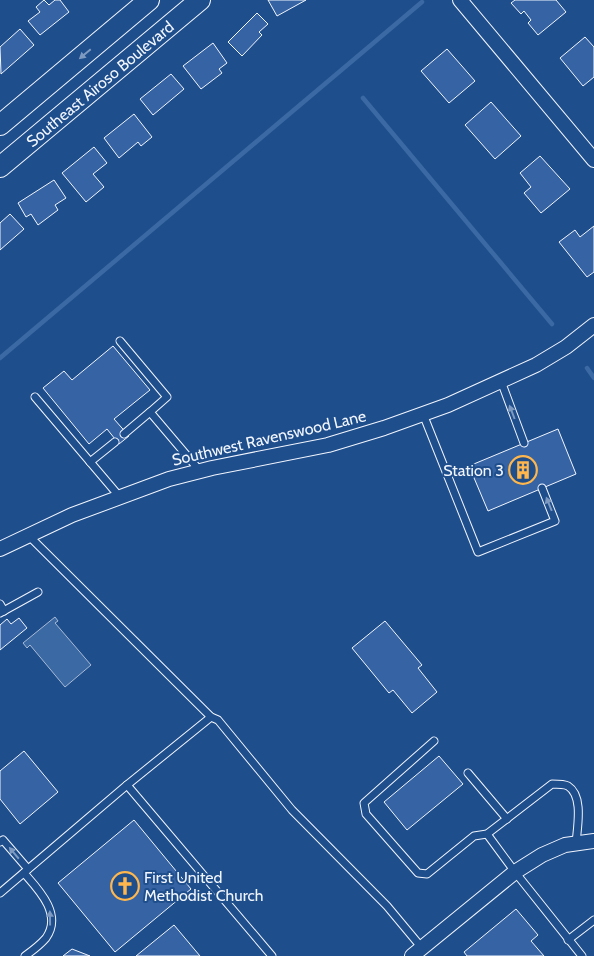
<svg xmlns="http://www.w3.org/2000/svg" width="594" height="956" font-family="Cabin,sans-serif">
<style>
.water{fill:#3b69a3;stroke:#a8bbd7}
.lines{fill:none;stroke-linecap:round;stroke-linejoin:round}
.stream{stroke:#3b69a3;stroke-width:4.5}
.building{fill:#3563a3;stroke:#f2f6ff}
.service-casing{stroke:#f2f6ff;stroke-width:9}
.minor-casing{stroke:#f2f6ff;stroke-width:16}
.secondary-casing{stroke:#f2f6ff;stroke-width:22}
.service{stroke:#1f4e8c;stroke-width:7}
.minor{stroke:#1f4e8c;stroke-width:14}
.secondary{stroke:#1f4e8c;stroke-width:20}
.oneway{fill:#7e9ac0}
.labels{text-anchor:middle;dominant-baseline:central;stroke-width:4;stroke-linejoin:round;paint-order:stroke}
.street-label{font-size:16px;fill:#f2f6ff;stroke:#1f4e8c}
.poi-label{font-size:16px;fill:#f2f6ff;stroke:#1f4e8c;text-anchor:end}
</style>
<rect width="100%" height="100%" fill="#1f4e8c"/>
<!-- water -->
<polygon class="water" points="55,617 58,621 55,623 91,665 65,687 30,645 27,648 23,643"/>
<g class="lines">
<!-- stream -->
<g class="stream">
<polyline points="363,98 552,324"/>
<polyline points="0,358 422,2"/>
<polyline points="587,368 594,378"/>
</g>
</g>
<!-- building -->
<g class="building">
<polygon points="44,0 49,5 55,0 60,0 69,12 40,35 28,21 40,12 36,7"/>
<polygon points="268,0 306,0 277,16"/>
<polygon points="515,0 556,0 566,12 538,35 528,23 531,20 524,11 521,14 511,3"/>
<polygon points="257,13 268,24 259,32 262,35 242,56 228,42"/>
<polygon points="20,29 34,45 1,74 0,47"/>
<polygon points="585,37 594,47 594,77 583,86 560,58"/>
<polygon points="213,43 227,63 219,69 222,73 201,89 183,66"/>
<polygon points="447,49 475,81 449,103 421,71"/>
<polygon points="171,74 184,89 153,115 140,99"/>
<polygon points="491,102 521,136 495,159 465,125"/>
<polygon points="134,114 152,137 141,146 138,142 119,158 104,138"/>
<polygon points="94,147 107,163 93,174 104,187 86,202 62,173"/>
<polygon points="540,156 570,189 541,213 524,193 531,187 520,173"/>
<polygon points="54,180 66,198 55,205 58,210 38,225 31,214 26,217 18,203"/>
<polygon points="10,214 24,229 0,250 0,223"/>
<polygon points="594,226 594,272 587,277 559,242 575,230 580,237"/>
<polygon points="113,346 150,390 114,419 129,436 119,444 107,429 89,444 43,388 64,371 72,380"/>
<polygon points="558,429 576,474 488,511 469,466"/>
<polygon points="19,618 27,628 0,650 0,625 7,619 11,624"/>
<polygon points="385,621 422,665 418,668 437,692 412,713 393,690 389,693 352,648"/>
<polygon points="24,751 58,792 20,824 0,799 0,771"/>
<polygon points="439,756 463,784 407,830 384,802"/>
<polygon points="134,820 191,889 115,952 58,883"/>
<polygon points="516,909 538,935 531,941 544,956 467,956 464,952"/>
<polygon points="174,925 200,956 136,956"/>
<polygon points="72,949 90,956 63,956"/>
</g>
<g class="lines">
<defs>
<g id="service">
<polyline points="120,341 167,397 150,412 200,471"/>
<polyline points="501,381 524,443"/>
<polyline points="35,397 119,496"/>
<polyline points="423,414 478,552 555,521 542,488"/>
<polyline points="124,434 150,412"/>
<polyline points="90,462 115,442"/>
<polyline points="28,535 211,717 218,720 292,810 387,906 422,948"/>
<polyline points="0,604 4,611"/>
<polyline points="0,613 38,592"/>
<path d="M434,741L364,803L366,814L418,873L427,874L474,836L487,834L552,784C557,784 564,784 568,786C584,796 577,828 576,844"/>
<polyline points="468,773 507,819"/>
<polyline points="127,785 272,956"/>
<polyline points="487,834 515,872 582,956"/>
<polyline points="0,842 3,840 28,869"/>
<path d="M24,873C38,889 63,914 46,938C40,945 32,951 25,956"/>
<polyline points="0,893 127,785 211,717"/>
<polyline points="568,940 594,920"/>
</g>
<g id="minor">
<polyline points="460,0 594,160"/>
<polyline points="0,549 72,515 169,479 212,468 328,445 384,428 448,405 536,365 566,347 594,325"/>
<polyline points="412,956 515,872 542,855 565,845 594,841"/>
</g>
<g id="secondary">
<polyline points="0,125 149,0"/>
<path id="s1" d="M0,167L200,0"/>
</g>
</defs>
<!-- service casing -->
<use href="#service" class="service-casing"/>
<!-- minor casing -->
<use href="#minor" class="minor-casing"/>
<!-- secondary casing -->
<use href="#secondary" class="secondary-casing"/>
<!-- service -->
<use href="#service" class="service"/>
<!-- minor -->
<use href="#minor" class="minor"/>
<!-- secondary -->
<use href="#secondary" class="secondary"/>
</g>
<!-- one-way arrows -->
<defs><path id="oneway-solid" d="M-6-.8H1V-3.2L6.5 0L1 3.2V.8H-6Z" transform="scale(1.25)"/></defs>
<g class="oneway">
<use href="#oneway-solid" transform="translate(85 54) rotate(140)"/>
<use href="#oneway-solid" transform="translate(512 412) rotate(-111)"/>
<use href="#oneway-solid" transform="translate(549 504) rotate(-112)"/>
<use href="#oneway-solid" transform="translate(14 853) rotate(-130)"/>
<use href="#oneway-solid" transform="translate(50 918) rotate(-91)"/>
</g>
<!-- icons -->
<defs>
<symbol id="building-ring" viewBox="-11 -11 22 22"><circle r="9.5" fill="#1f4e8c" stroke="#ffb74d" stroke-width="1.5"/><path d="M-4-6H4V6H1V3H-1V6H-4ZM-2.5-4.3h1.7v1.8h-1.7ZM.8-4.3h1.7v1.8H.8ZM-2.5-1h1.7V.8h-1.7ZM.8-1h1.7V.8H.8Z" fill="#ffb74d"/></symbol>
<symbol id="church-ring" viewBox="-11 -11 22 22"><circle r="9.5" fill="#1f4e8c" stroke="#ffb74d" stroke-width="1.5"/><path d="M-1.2-6h2.4v3.5h3.3v2.4h-3.3V6h-2.4V-.1h-3.3v-2.4h3.3Z" fill="#ffb74d"/></symbol>
</defs>
<g fill-rule="evenodd">
<use href="#building-ring" x="507" y="454" width="32" height="32"/>
<use href="#church-ring" x="109" y="870" width="32" height="32"/>
</g>
<g class="labels">
<!-- street labels -->
<g class="street-label">
<text stroke="none"><textPath href="#s1" startOffset="130">Southeast Airoso Boulevard</textPath></text>
<text transform="translate(269 438) rotate(-13)">Southwest Ravenswood Lane</text>
</g>
<!-- poi labels -->
<g class="poi-label">
<text x="504" y="470">Station 3</text>
<text x="144" y="877" text-anchor="start">First United<tspan x="144" dy="18">Methodist Church</tspan></text>
</g>
</g>
</svg>
